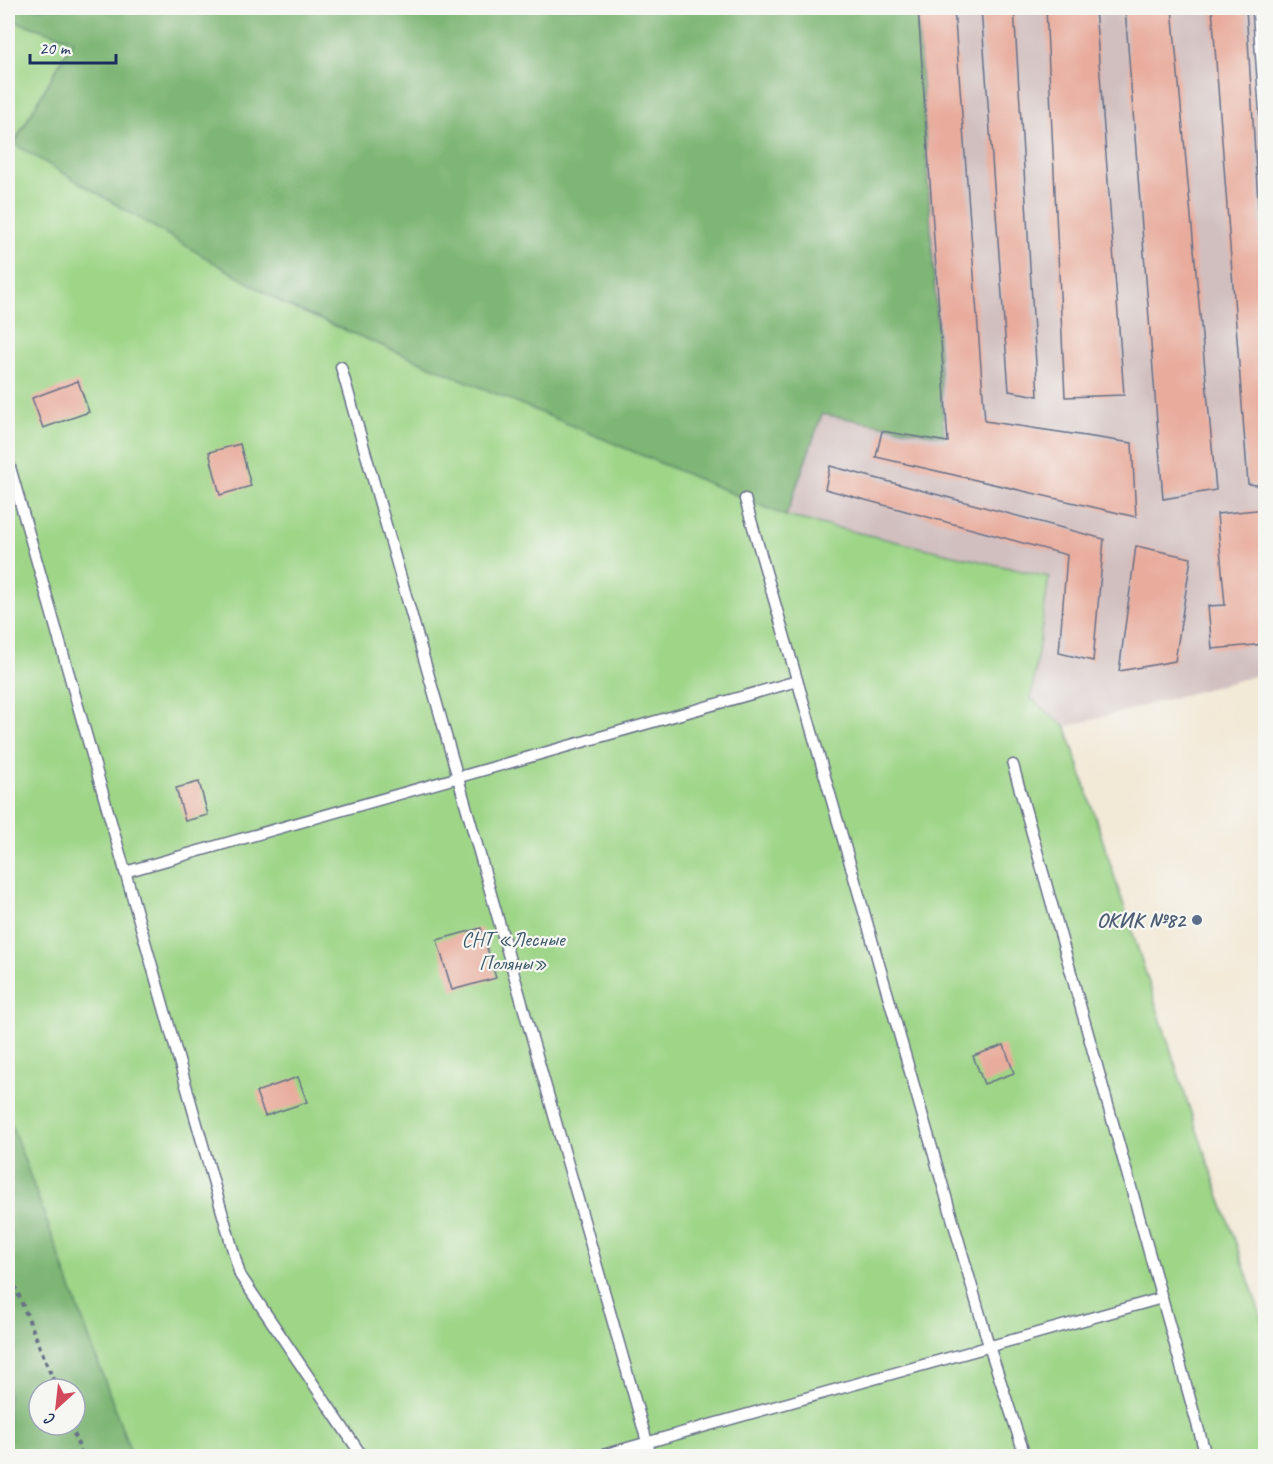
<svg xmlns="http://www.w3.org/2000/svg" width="1273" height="1464" font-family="Caveat,sans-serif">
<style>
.industrial{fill:#d1bfbf}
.green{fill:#9ed587;stroke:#5c8272;stroke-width:1.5}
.forest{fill:#7eb674;stroke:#4c7269;stroke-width:1.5;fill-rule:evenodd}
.building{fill:#e8ac9c}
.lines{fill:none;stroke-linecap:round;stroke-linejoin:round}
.lane-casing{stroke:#677088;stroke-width:13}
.path{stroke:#677088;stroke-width:4;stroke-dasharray:4.5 4.5;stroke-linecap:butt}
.lane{stroke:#fff;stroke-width:10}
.service-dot{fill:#5c6f8a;stroke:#f6f6f2;stroke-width:2}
.labels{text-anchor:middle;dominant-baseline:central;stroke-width:4.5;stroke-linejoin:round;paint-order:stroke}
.service-label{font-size:21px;font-weight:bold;fill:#4e5e75;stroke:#f6f6f2;text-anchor:end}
.park-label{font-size:21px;fill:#3c5868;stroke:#f6f6f2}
</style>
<rect width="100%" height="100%" fill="#f6f6f2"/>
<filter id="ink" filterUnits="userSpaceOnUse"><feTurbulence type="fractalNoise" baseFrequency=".0167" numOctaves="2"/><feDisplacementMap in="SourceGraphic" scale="12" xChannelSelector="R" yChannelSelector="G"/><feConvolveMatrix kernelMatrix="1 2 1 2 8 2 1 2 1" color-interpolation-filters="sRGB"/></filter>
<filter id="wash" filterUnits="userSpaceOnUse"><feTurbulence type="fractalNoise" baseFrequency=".008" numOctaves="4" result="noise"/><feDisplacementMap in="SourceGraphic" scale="24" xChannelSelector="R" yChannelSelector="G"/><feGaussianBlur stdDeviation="1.35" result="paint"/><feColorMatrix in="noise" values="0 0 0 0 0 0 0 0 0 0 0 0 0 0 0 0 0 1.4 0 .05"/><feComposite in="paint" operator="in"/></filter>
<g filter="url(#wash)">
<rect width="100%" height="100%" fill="#f3e9d7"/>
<!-- industrial -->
<polygon class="industrial" points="917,8 1265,8 1265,673 1066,727 786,516 821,413 944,435"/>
<!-- green -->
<polygon class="green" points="8,19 73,40 14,143 286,305 786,516 1049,577 1031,699 1066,727 1191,1113 1265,1327 1265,1456 132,1456 8,1116"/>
<!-- forest -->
<g class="forest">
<polygon points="8,8 917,8 944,436 822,414 786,516 286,305 14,144 73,40 8,19"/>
<path d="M8,1116L24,1159L132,1456H8ZM39,1389H75V1425H39Z"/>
</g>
<g id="blocks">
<!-- building -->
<g class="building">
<polygon points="918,8 954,8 985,421 1132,443 1136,517 876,457 882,431 948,442"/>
<polygon points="981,8 1014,8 1038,396 1009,391"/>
<polygon points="1046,8 1095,8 1124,395 1065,397"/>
<polygon points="1125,8 1172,8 1216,490 1163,499"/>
<polygon points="1212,8 1246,8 1266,330 1266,486 1248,484"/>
<polygon points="78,381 89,412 43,428 32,398"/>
<polygon points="240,444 251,486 220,495 209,452"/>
<polygon points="830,466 1104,539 1093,661 1059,653 1067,555 825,489"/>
<polygon points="1266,509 1266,644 1212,649 1208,606 1225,605 1217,514"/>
<polygon points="1136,546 1191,558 1175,661 1119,671"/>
<polygon points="199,782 208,815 185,821 176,788"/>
<polygon points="481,928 496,978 452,990 437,940"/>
<polygon points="1004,1045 1014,1073 984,1084 973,1056"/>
<polygon points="298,1077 307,1102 265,1116 256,1092"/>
</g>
</g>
</g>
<g filter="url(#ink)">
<use href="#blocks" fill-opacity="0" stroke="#677088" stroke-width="1.5"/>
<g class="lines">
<defs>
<g id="lane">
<polyline points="1266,10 1258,12 1266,125"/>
<polyline points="341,367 651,1456"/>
<polyline points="8,460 240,1275 362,1456"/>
<polyline points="745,499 989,1346 1025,1456"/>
<polyline points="1013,765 1206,1456"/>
<polyline points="125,872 797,681"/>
<polyline points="599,1456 1162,1298"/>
</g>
</defs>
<!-- lane casing -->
<use href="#lane" class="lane-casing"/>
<!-- path -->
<g class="path">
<polyline points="8,1269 57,1389"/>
<polyline points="71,1425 82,1456"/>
</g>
<!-- lane -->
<use href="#lane" class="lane"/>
</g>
</g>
<!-- markers -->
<circle class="service-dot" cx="1197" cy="920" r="6"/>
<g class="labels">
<!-- service labels -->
<g class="service-label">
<text x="1185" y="920">ОКИК №82</text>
</g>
<!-- park labels -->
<g class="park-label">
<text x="513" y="939">СНТ «Лесные<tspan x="513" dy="24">Поляны»</tspan></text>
</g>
</g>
<!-- margin -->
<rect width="1273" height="1464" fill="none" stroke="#f6f6f2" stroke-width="30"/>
<!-- north arrow -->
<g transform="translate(57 1407) rotate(207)"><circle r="28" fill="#f6f6f2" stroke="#9ea6b7" stroke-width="1.5"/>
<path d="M0-4.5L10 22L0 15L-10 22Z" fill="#d1495b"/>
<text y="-9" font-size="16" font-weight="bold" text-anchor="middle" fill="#1b2f5e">С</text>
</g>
<!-- scale -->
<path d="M30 54v9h86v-9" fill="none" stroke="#1b2f5e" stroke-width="3"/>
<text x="39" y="54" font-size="18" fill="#1b2f5e" stroke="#f6f6f2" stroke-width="4.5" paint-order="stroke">20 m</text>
</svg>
